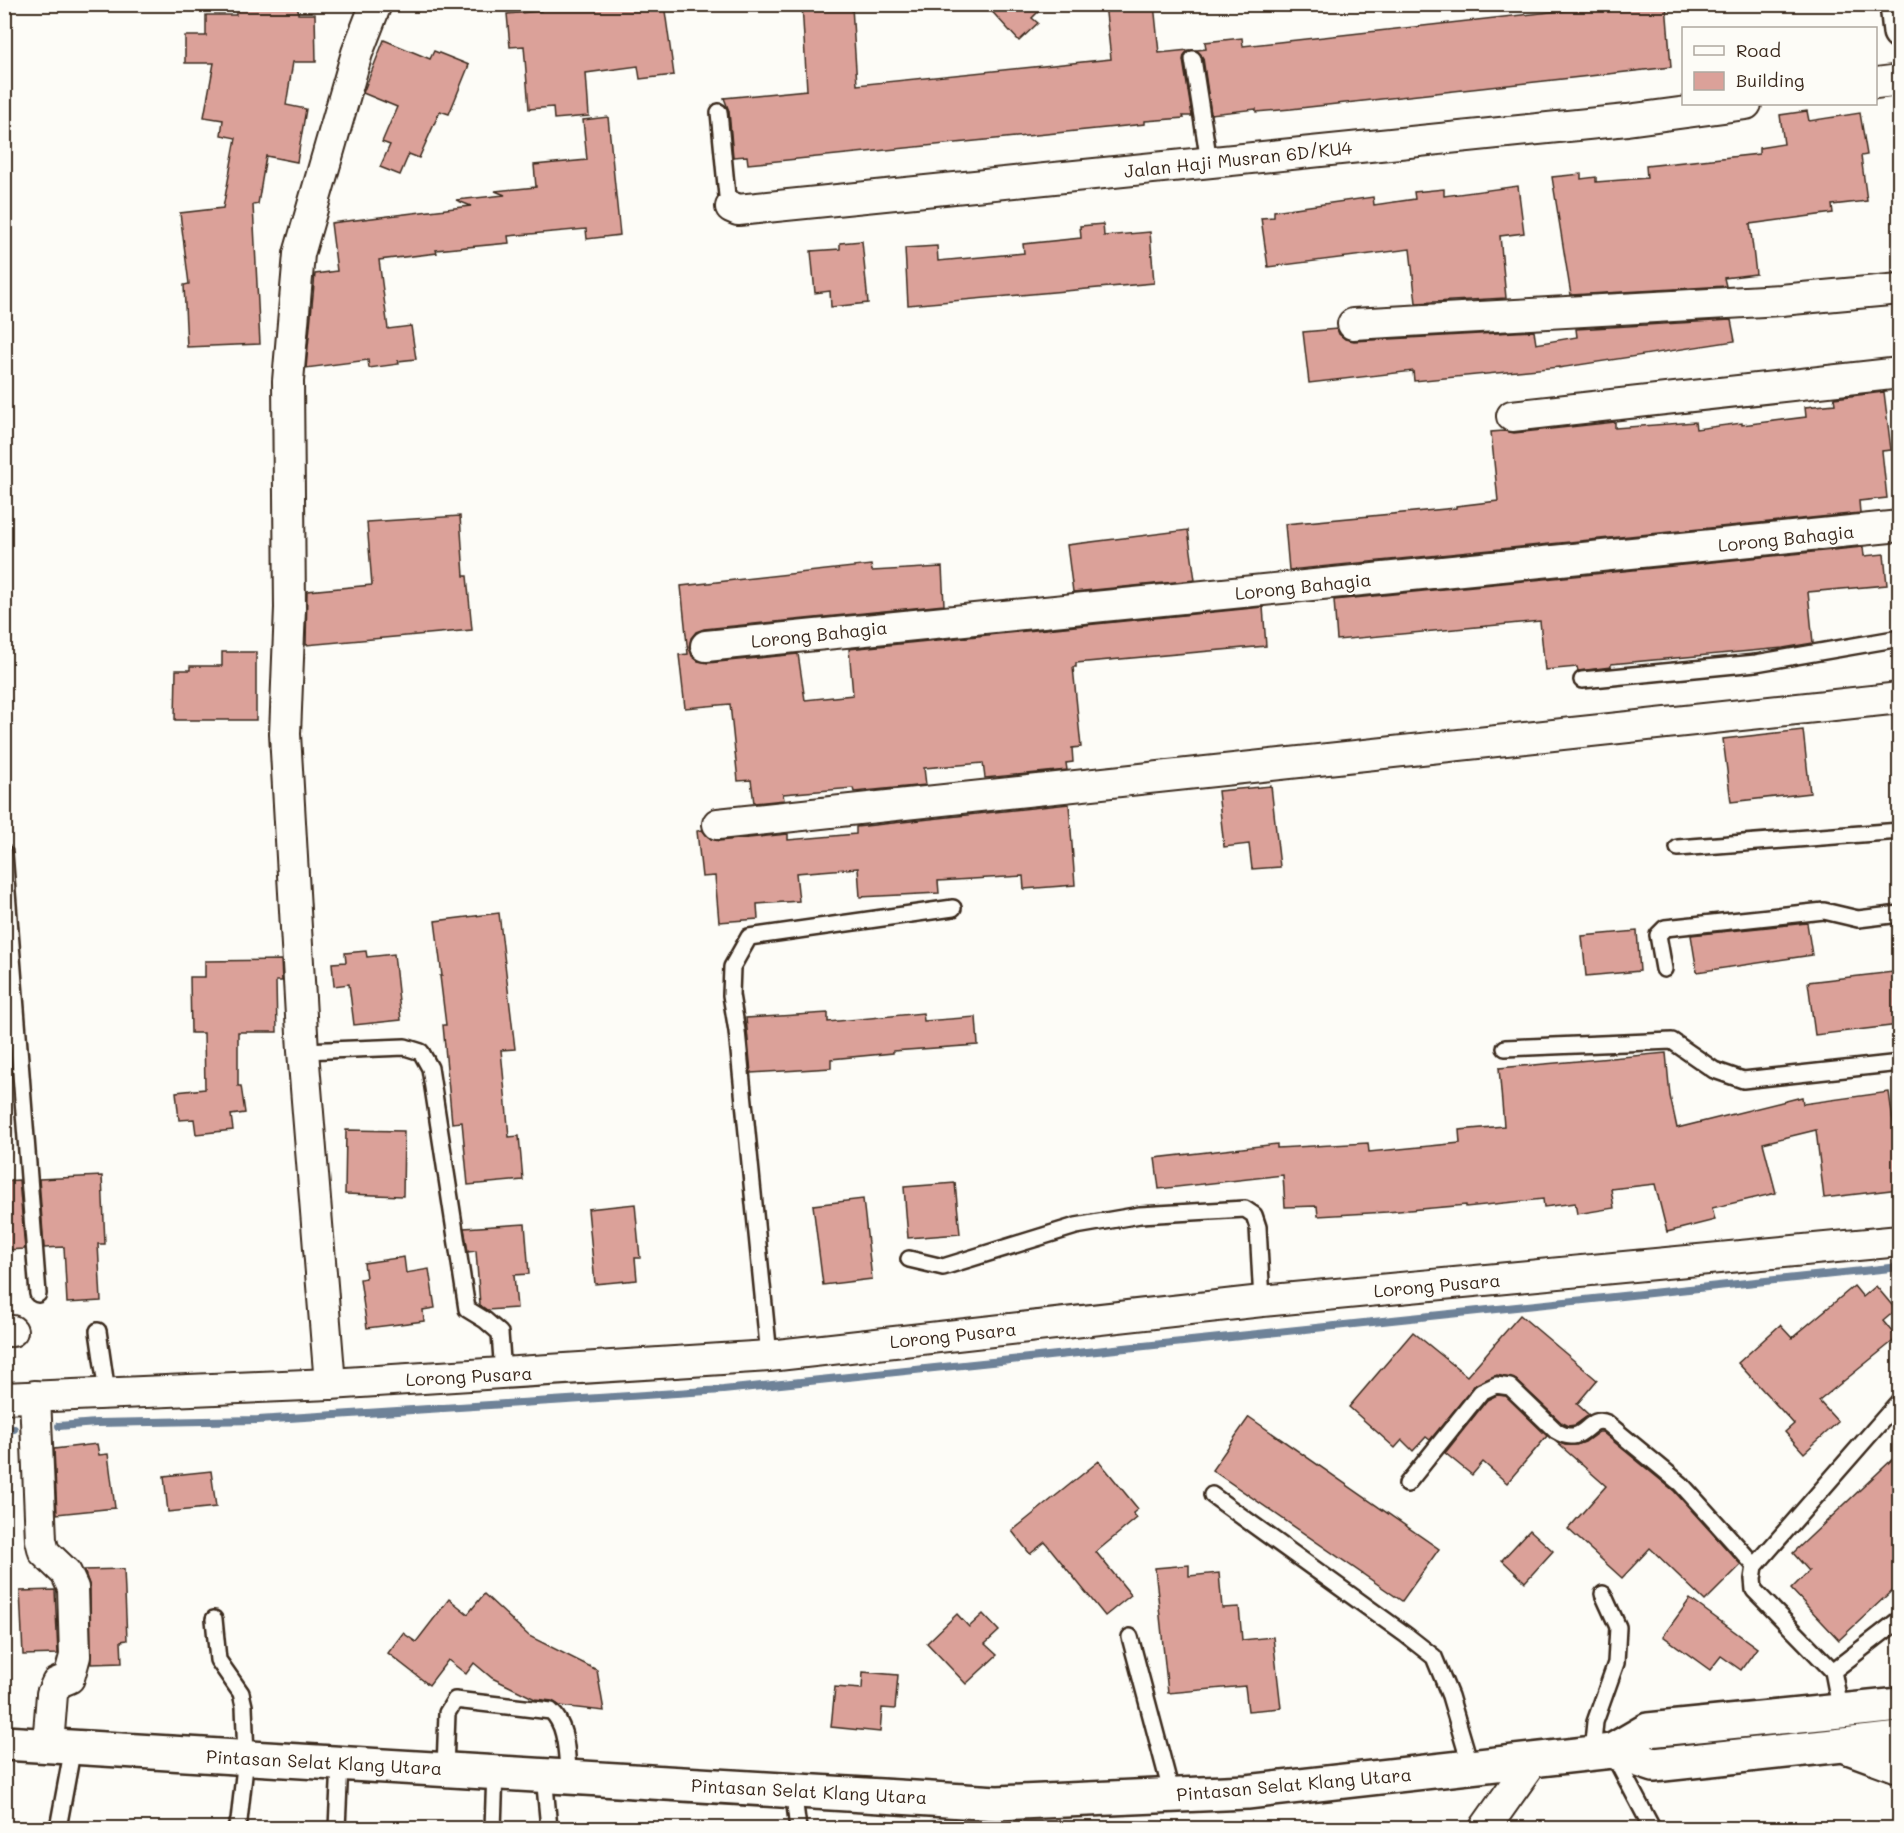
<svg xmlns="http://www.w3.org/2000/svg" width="1904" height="1833" font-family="Mali,sans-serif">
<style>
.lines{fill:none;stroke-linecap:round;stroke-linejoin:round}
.stream{stroke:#6e8298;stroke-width:8}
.building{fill:#dba199;stroke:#3b2a1e;stroke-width:1.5}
.lane-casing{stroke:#3b2a1e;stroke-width:20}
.street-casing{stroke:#3b2a1e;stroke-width:34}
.secondary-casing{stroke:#3b2a1e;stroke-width:38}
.highway-casing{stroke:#3b2a1e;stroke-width:38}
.lane{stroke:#fdfcf7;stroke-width:15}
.street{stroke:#fdfcf7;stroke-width:30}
.secondary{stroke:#fdfcf7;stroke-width:33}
.highway{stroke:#fdfcf7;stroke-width:33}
.labels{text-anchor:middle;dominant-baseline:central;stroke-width:4.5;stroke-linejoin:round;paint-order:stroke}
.street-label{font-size:18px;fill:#3b2a1e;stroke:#fdfcf7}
</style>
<rect width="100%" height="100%" fill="#fdfcf7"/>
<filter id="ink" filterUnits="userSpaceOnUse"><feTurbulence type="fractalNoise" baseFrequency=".0167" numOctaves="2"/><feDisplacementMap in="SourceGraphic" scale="12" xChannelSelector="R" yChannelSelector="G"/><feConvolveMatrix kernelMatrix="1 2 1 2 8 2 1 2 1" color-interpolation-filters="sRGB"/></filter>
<g filter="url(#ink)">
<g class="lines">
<!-- stream -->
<g class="stream">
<polyline points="59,1426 96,1423 258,1420 723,1390 1900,1267"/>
<polyline points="4,1430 14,1429"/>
</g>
</g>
<!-- building -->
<g class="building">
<polygon points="236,4 298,4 298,14 315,14 316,62 293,62 286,105 306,109 297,162 266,156 258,204 253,205 260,344 187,347 184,285 189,284 180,213 223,208 236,138 221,135 223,120 204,117 214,63 185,63 185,36 206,36 206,15 236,15"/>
<polygon points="559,4 664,4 674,75 640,79 638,66 586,73 589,116 554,119 553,107 529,109 524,46 510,47 507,14 541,11 541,6"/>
<polygon points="802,4 844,4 845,7 852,7 857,85 1111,59 1105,4 1154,4 1159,53 1189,50 1184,55 1183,60 1192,116 1183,116 1184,118 1145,121 1145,124 748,164 747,156 733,157 729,111 724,98 807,90"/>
<polygon points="985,4 1046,4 1032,18 1038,23 1019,41"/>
<polygon points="1622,4 1666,4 1671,67 1291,109 1256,112 1256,109 1211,114 1203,58 1196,50 1206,49 1205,42 1242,38 1243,46"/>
<polygon points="384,40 430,59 434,51 469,65 449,114 440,111 419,158 409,154 400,175 380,167 390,145 382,142 397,107 363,93"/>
<polygon points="1807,111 1809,121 1860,113 1867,155 1861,156 1867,201 1832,205 1833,213 1750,224 1756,274 1724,278 1726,286 1571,295 1552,177 1581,174 1581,179 1596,177 1596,182 1647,178 1646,166 1759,154 1759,148 1784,144 1780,115"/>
<polygon points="608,117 620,235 587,239 586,229 508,236 509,243 436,250 437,253 379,260 388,329 411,326 416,359 398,361 399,364 369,368 368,360 306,368 315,274 337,271 331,223 471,206 456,200 505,195 495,191 536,187 534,165 587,160 583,120"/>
<polygon points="1518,186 1524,233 1500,236 1506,298 1416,303 1410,249 1268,267 1261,218 1274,217 1274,211 1373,197 1374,205 1415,199 1414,192 1444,189 1444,196"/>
<polygon points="1103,224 1104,236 1150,232 1154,283 908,305 905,248 937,246 938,261 1024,253 1023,244 1081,238 1080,226"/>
<polygon points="862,241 868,303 831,307 830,291 815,293 811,251 840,249 840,243"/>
<polygon points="1731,320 1735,341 1559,368 1559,367 1414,381 1413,371 1309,383 1303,332 1337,329 1339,334 1345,339 1354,341 1534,331 1536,344 1577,337 1576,329"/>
<polygon points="1884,392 1891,450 1882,451 1887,498 1859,501 1860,513 1289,570 1285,524 1456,508 1456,506 1498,501 1491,432 1504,431 1514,433 1615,422 1615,428 1695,422 1696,429 1742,423 1742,425 1806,417 1805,407 1835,404 1834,398"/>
<polygon points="460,516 464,576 467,576 472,630 306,645 307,591 372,585 367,522"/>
<polygon points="1188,530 1195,580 1073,592 1067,545"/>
<polygon points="1863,547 1864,556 1884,554 1887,585 1808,592 1813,643 1783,648 1611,664 1611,667 1578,671 1577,667 1545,670 1540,621 1337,640 1334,600"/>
<polygon points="871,565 872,571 942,567 944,605 704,629 696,632 691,638 689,647 692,656 698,661 708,663 798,654 805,700 853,695 849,649 1263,607 1266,646 1076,663 1076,667 1073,667 1081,747 1072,748 1073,762 1066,763 1067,770 985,778 983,763 924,768 926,785 854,792 853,788 783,794 784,800 754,803 751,780 738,781 730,704 685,708 679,655 688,654 681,586"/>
<polygon points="222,652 256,652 256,720 175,720 176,670 190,670 190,666 222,666"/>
<polygon points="1803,730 1810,793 1731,802 1723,739"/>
<polygon points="1271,786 1280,867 1252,869 1249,844 1224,847 1218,791"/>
<polygon points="1069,804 1075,885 1024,889 1023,876 938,881 939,893 860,897 858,868 796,873 799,901 757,904 758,919 719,922 715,876 702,877 697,831 702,830 711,839 719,841 788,834 788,840 856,834 856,827"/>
<polygon points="499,913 515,1049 501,1050 509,1137 519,1136 523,1180 468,1185 462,1122 452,1123 443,1025 446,1025 440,976 442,976 435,921"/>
<polygon points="1807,923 1812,955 1697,972 1691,935"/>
<polygon points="1637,931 1640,971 1586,976 1582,936"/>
<polygon points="366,951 367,957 394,954 401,1020 354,1025 349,984 334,986 332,963 346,962 345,953"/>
<polygon points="281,960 282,981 276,981 277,1032 238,1032 238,1086 241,1086 245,1113 231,1115 233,1130 196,1134 194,1119 179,1120 176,1092 205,1089 204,1033 191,1033 190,977 205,977 205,961"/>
<polygon points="1893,972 1899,1025 1815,1035 1808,982"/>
<polygon points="828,1013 828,1022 923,1013 924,1021 976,1017 978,1045 893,1051 893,1053 831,1059 831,1068 751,1073 746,1018"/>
<polygon points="1666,1053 1670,1096 1677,1128 1802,1097 1803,1104 1889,1092 1895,1136 1899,1136 1899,1189 1824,1198 1816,1130 1763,1143 1776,1193 1712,1208 1715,1220 1667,1232 1655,1184 1611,1189 1614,1208 1577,1214 1575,1203 1544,1207 1543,1199 1466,1207 1466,1205 1387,1212 1318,1216 1317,1206 1285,1207 1283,1175 1159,1189 1155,1158 1277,1144 1277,1148 1368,1143 1369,1152 1460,1143 1459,1130 1504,1126 1499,1068"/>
<polygon points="346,1130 404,1131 403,1196 345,1194"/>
<polygon points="102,1176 105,1244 98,1244 101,1301 67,1303 64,1247 44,1248 39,1179"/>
<polygon points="19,1180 25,1249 4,1250 4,1181"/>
<polygon points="955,1183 960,1234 908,1238 904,1187"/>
<polygon points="863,1199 872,1279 823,1285 813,1205"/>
<polygon points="635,1204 640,1258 635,1258 637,1280 595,1284 588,1209"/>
<polygon points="525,1224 529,1274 514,1275 517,1308 487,1310 480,1305 476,1251 468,1252 464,1228"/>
<polygon points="404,1257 406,1273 429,1269 435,1308 423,1310 424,1321 367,1328 360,1279 366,1278 364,1263"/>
<polygon points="1854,1286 1863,1297 1876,1286 1896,1310 1883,1321 1897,1338 1819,1401 1838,1422 1804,1453 1785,1432 1794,1424 1738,1363 1780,1325 1792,1338"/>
<polygon points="1520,1315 1597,1380 1577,1404 1589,1415 1575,1425 1568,1426 1562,1423 1516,1380 1497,1375 1474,1386 1430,1440 1426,1437 1413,1451 1402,1440 1395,1448 1349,1407 1413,1332 1467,1376"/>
<polygon points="1497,1395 1506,1396 1547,1436 1507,1483 1483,1462 1472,1475 1445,1453 1487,1400"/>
<polygon points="1249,1417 1439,1549 1402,1601 1212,1470"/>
<polygon points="1599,1432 1602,1432 1674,1491 1741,1565 1705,1601 1650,1548 1622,1578 1568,1529 1606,1486 1555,1441 1565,1445 1576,1445 1585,1442"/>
<polygon points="97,1444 99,1455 108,1454 115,1508 57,1514 54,1449"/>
<polygon points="1899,1453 1899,1584 1839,1640 1791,1589 1809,1571 1793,1553"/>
<polygon points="1099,1461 1138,1509 1133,1513 1137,1518 1096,1552 1131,1595 1105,1616 1045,1542 1030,1554 1012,1531"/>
<polygon points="211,1471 216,1507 168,1512 164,1476"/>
<polygon points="1530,1530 1553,1551 1525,1582 1502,1560"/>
<polygon points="1189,1565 1189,1576 1219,1573 1222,1608 1239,1607 1242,1640 1273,1637 1281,1708 1248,1711 1245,1686 1168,1693 1155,1568"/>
<polygon points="124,1569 127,1640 121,1641 122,1663 91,1664 90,1587 84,1570"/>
<polygon points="55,1590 58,1654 23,1655 20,1591"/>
<polygon points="484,1594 529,1636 597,1670 604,1711 560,1706 552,1701 535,1699 492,1678 474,1663 466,1674 448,1660 429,1685 388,1653 403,1633 416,1642 449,1599 468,1614"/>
<polygon points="1690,1599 1757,1648 1741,1670 1721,1656 1710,1670 1663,1636"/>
<polygon points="957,1614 969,1627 983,1614 999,1631 985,1644 997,1655 966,1684 927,1643"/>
<polygon points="863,1672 898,1675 895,1709 882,1708 880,1732 831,1727 835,1687 862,1689"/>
</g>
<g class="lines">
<defs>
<g id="lane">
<polyline points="1193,59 1209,162"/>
<polyline points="719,112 727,196 731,207"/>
<polyline points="1582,680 1756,663 1900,638"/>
<polyline points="1678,848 1900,831"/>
<polyline points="4,853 38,1294"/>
<polyline points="1664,969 1658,935 1665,928 1824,911 1858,919 1900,914"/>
<polyline points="1505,1048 1672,1041 1714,1070 1743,1080 1900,1063"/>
<polyline points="303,1051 405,1047 421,1052 430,1068 467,1309 485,1320 500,1333 503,1374"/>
<polyline points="909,1259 943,1267 1076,1226 1140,1215 1245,1209 1254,1215 1258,1227 1262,1301"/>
<polyline points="98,1331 107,1393"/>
<polyline points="769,1356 737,1031 731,995 732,967 749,937 953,908"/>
<path d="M1407,1484L1481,1392L1496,1385L1510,1387L1556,1431C1585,1449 1587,1413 1607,1423L1681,1484L1755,1566"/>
<polyline points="1212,1495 1406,1635 1434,1657 1450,1696 1471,1767"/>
<polyline points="214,1619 218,1660 241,1693 244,1706 246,1757 239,1821 236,1828"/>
<polyline points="1130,1637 1172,1795"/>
<polyline points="1833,1671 1754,1590 1753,1579 1755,1566 1900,1400"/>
<polyline points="1841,1712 1833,1671 1900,1619"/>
<polyline points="1592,1753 1595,1722 1616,1663 1618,1627 1603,1594"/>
<polyline points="1613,1754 1652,1828"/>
<path d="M445,1769L447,1713L455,1700L551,1711C568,1726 566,1756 569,1777"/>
<polyline points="544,1775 549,1828"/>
<polyline points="793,1790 798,1828"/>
<polyline points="58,1828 73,1747"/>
<polyline points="337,1828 340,1763"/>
<polyline points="493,1828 495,1772"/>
</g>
<g id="street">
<polyline points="1876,83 1900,80"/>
<polyline points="731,207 738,210 1627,120 1746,104"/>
<polyline points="1353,324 1781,300 1900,289"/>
<polyline points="1512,416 1900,373"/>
<polyline points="706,646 1900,526"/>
<polyline points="718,824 1900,698"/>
<polyline points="4,1331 12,1331"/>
<polyline points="330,1384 303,1051 285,734 290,608 288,381 299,254 357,53 376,4"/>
<polyline points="35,1396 41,1540 44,1552 66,1573 73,1588 75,1656 69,1678 57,1683 52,1694 48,1745"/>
<polyline points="4,1398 330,1384 769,1356 1262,1301 1900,1241"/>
<polyline points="1485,1828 1533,1760"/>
</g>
<polyline id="secondary" points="1897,4 1900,32"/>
<g id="highway">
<polyline points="4,1743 997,1803 1247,1792 1612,1751 1654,1765 1900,1739"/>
<polyline points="1851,1748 1900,1766"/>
<polyline points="1612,1751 1648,1730 1900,1705"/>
</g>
</defs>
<!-- lane casing -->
<use href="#lane" class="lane-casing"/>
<!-- street casing -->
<use href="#street" class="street-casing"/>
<!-- secondary casing -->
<use href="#secondary" class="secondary-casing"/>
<!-- highway casing -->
<use href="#highway" class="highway-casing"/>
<!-- lane -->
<use href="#lane" class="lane"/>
<!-- street -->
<use href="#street" class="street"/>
<!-- secondary -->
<use href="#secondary" class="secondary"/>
<!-- highway -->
<use href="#highway" class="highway"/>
</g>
</g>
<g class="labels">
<!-- street labels -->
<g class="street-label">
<text transform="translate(1238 159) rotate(-6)">Jalan Haji Musran 6D/KU4</text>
<text transform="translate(1786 538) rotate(-6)">Lorong Bahagia</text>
<text transform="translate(1303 586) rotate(-6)">Lorong Bahagia</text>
<text transform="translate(819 634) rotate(-6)">Lorong Bahagia</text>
<text transform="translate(1437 1285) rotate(-5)">Lorong Pusara</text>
<text transform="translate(953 1335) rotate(-6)">Lorong Pusara</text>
<text transform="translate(469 1376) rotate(-3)">Lorong Pusara</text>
<text transform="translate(324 1762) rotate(3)">Pintasan Selat Klang Utara</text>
<text transform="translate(1294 1784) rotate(-5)">Pintasan Selat Klang Utara</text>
<text transform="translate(809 1791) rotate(3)">Pintasan Selat Klang Utara</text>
</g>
</g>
<!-- margin -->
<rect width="1904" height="1833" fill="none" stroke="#fdfcf7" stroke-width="24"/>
<rect x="12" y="12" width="1880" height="1809" fill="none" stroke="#3b2a1e" stroke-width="2" filter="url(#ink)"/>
<!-- legend -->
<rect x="1682" y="27" width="195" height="78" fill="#fdfcf7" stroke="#afa8a0" stroke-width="1.5"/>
<rect x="1694" y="46" width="30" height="9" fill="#fdfcf7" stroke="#afa8a0" stroke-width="1.5"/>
<text x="1736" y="57" font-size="18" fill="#3b2a1e">Road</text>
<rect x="1694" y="72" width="30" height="18" fill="#dba199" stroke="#afa8a0" stroke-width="1.5"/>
<text x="1736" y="87" font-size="18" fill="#3b2a1e">Building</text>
</svg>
